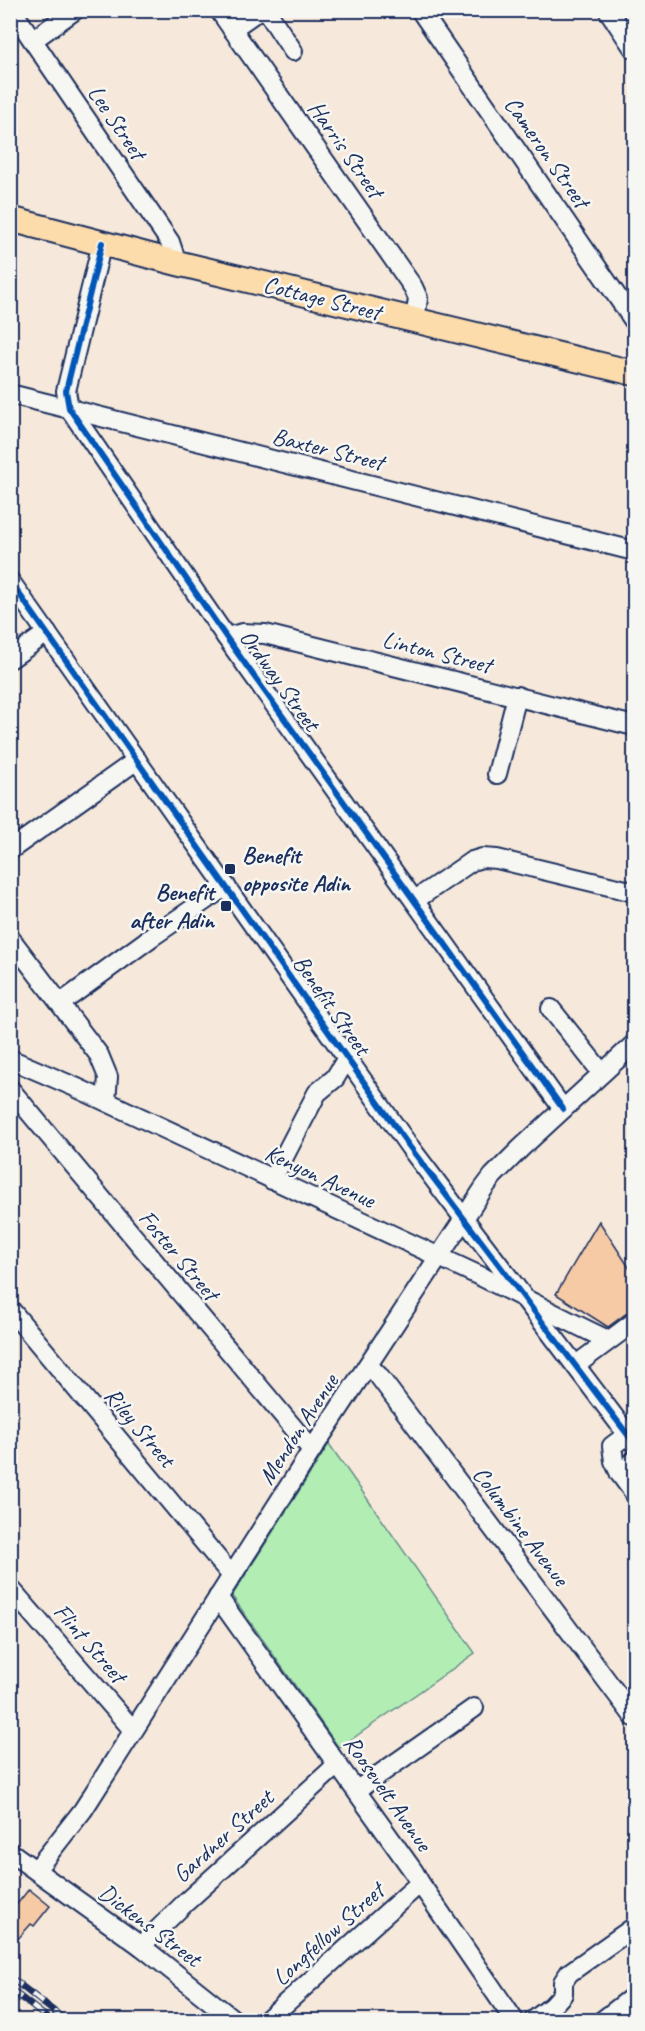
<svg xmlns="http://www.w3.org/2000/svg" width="645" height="2031" font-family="Caveat,sans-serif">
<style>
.green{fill:#b2eeb4;stroke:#668e89;stroke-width:1.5}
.building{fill:#f7caa6;stroke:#1b2f5e;stroke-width:1.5}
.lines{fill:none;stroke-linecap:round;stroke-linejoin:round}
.minor-casing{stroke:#1b2f5e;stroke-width:22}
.major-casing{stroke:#1b2f5e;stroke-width:28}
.minor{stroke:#f6f6f2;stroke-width:18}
.major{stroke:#fddcac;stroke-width:24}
.rail-casing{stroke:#1b2f5e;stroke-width:7}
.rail{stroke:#f6f6f2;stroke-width:4.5;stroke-dasharray:14;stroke-linecap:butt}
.cycleway-casing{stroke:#f6f6f2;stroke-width:10}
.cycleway{stroke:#0057b8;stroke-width:6}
.poi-dot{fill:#1b2f5e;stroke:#f6f6f2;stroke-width:2}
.labels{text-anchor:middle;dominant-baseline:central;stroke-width:5;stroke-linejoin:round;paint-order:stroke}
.street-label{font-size:24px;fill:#1b2f5e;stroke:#f6f6f2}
.poi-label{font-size:24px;font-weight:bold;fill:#1b2f5e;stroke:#f6f6f2;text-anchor:start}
</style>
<rect width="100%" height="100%" fill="#f6e9db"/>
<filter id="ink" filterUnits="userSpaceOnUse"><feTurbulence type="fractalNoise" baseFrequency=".0167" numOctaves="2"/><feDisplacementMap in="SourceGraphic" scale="12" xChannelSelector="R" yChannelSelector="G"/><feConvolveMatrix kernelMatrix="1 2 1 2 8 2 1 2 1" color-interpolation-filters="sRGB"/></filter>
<g filter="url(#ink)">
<!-- green -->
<polygon class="green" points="329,1444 475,1653 339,1748 232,1596"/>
<!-- building -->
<g class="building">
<polygon points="599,1221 634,1275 634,1311 627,1313 608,1327 556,1294"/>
<polygon points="29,1889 50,1906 34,1926 31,1924 17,1940 10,1934 10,1913"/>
</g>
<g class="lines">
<defs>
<g id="minor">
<polyline points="12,10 170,242 177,263"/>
<polyline points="219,10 413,287 418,298 415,321"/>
<polyline points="266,10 293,51"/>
<polyline points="420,10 634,321"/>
<polyline points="608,10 634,49"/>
<polyline points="232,29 259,10"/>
<polyline points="33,40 75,10"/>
<polyline points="102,243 66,391 69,408 226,637 563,1109"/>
<polyline points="10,394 634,551"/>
<polyline points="10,581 409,1146 634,1443"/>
<polyline points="226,637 243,633 265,634 634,726"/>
<polyline points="10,659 47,633"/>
<polyline points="497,774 517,696"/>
<polyline points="10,850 137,760"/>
<polyline points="415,900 472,861 482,858 497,859 634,892"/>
<polyline points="10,938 99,1055 108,1077 106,1101"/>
<polyline points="61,1003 153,936 226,886"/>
<polyline points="551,1009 602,1073"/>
<path d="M10,1059L75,1087L480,1276C523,1297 565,1320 608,1340"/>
<polyline points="10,1089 312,1450"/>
<polyline points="272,1180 317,1093 335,1078 347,1058"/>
<polyline points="10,1309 232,1576"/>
<polyline points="368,1365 378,1375 634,1717"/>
<polyline points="576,1365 634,1322"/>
<polyline points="634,1461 620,1474 634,1493"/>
<polyline points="620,1474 614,1461 612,1446 628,1434"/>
<polyline points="10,1588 133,1730"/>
<polyline points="218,1597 414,1872 420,1883 514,2020"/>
<polyline points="357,1790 474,1708"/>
<polyline points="10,1852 141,1946 234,2020"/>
<polyline points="36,1870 83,1810 312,1450 484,1188 493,1176 521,1148 634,1044"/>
<polyline points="141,1946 186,1902 338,1764"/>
<polyline points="267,2020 420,1883"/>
<polyline points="534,2020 552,2006 563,1994 563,1982 569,1973 634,1927"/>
<polyline points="603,2020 634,1996"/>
</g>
<polyline id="major" points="10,219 177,263 634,373"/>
</defs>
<!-- minor casing -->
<use href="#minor" class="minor-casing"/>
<!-- major casing -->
<use href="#major" class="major-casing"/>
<!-- minor -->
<use href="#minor" class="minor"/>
<!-- major -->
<use href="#major" class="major"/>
<defs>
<g id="rail">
<polyline points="10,1977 65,2020"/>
<polyline points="10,1989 50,2020"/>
</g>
</defs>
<!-- rail casing -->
<use href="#rail" class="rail-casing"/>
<!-- rail -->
<use href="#rail" class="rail"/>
<defs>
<g id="cycleway">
<polyline points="102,243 66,391 69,408 226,637 563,1109"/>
<polyline points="10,581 409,1146 634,1443"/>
</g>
</defs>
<!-- cycleway casing -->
<use href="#cycleway" class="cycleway-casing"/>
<!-- cycleway -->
<use href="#cycleway" class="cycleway"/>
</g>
</g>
<!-- markers -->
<g class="poi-dot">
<rect x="224" y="863" width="12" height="12" rx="3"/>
<rect x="220" y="900" width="12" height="12" rx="3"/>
</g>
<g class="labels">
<!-- street labels -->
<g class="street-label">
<text transform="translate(117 122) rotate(56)">Lee Street</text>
<text transform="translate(346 149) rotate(55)">Harris Street</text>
<text transform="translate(547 152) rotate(55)">Cameron Street</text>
<text transform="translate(322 298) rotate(14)">Cottage Street</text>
<text transform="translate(328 449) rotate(14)">Baxter Street</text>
<text transform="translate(437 652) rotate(14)">Linton Street</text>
<text transform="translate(280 680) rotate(54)">Ordway Street</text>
<text transform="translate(332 1005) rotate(55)">Benefit Street</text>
<text transform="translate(320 1176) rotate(25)">Kenyon Avenue</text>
<text transform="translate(179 1255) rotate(50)">Foster Street</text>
<text transform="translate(140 1427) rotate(50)">Riley Street</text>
<text transform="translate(298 1429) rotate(-57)">Mendon Avenue</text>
<text transform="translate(521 1526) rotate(53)">Columbine Avenue</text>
<text transform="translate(90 1643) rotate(49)">Flint Street</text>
<text transform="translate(388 1793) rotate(55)">Roosevelt Avenue</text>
<text transform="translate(223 1836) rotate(-42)">Gardner Street</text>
<text transform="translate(150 1925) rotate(37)">Dickens Street</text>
<text transform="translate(328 1934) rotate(-42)">Longfellow Street</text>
</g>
<!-- poi labels -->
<g class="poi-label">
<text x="242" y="855">Benefit<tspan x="242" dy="28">opposite Adin</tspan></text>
<text x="214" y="892" text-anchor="end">Benefit<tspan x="214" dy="28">after Adin</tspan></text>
</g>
</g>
<!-- margin -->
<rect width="645" height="2031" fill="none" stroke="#f6f6f2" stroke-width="36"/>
<rect x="18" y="18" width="609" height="1995" fill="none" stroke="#1b2f5e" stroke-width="2" filter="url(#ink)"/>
</svg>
